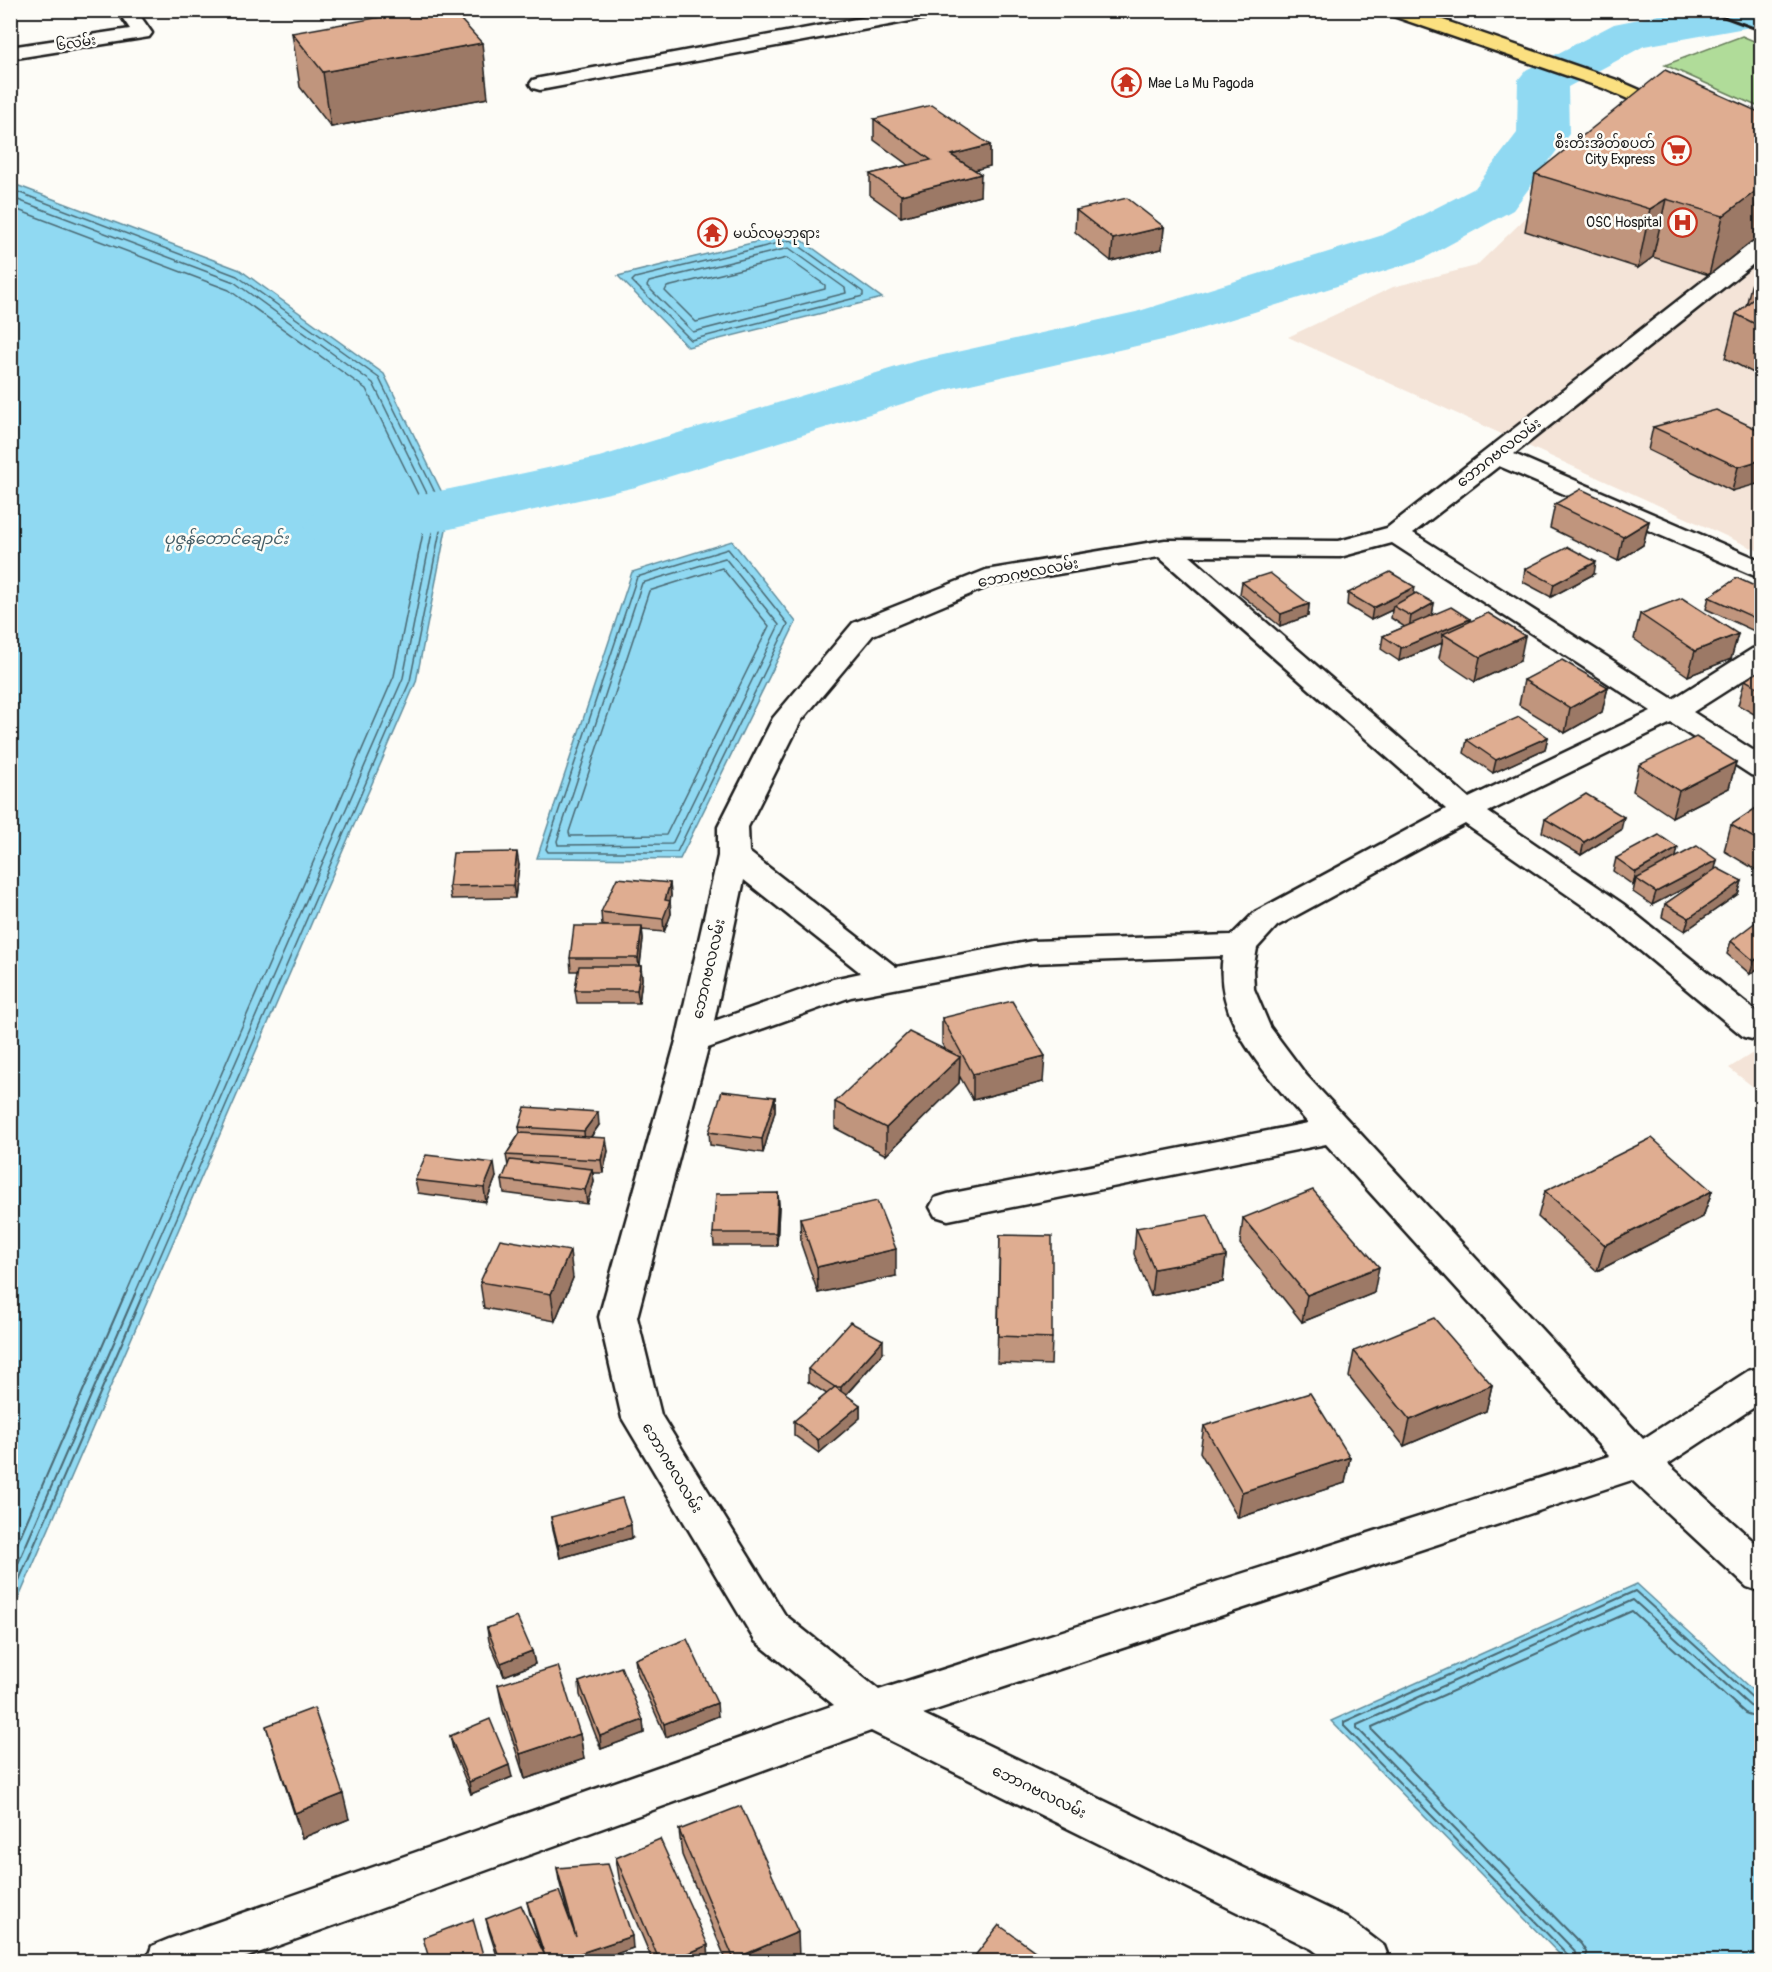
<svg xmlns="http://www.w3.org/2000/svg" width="1772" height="1972" font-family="Pangolin,'Noto Sans Myanmar',sans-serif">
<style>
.built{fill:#f4e4d8}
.green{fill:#b0dc99;stroke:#667c5a;stroke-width:1.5}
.water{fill:#90d9f2;stroke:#628d9c;stroke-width:1.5}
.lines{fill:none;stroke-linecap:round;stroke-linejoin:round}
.shore-far1{stroke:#4a6872;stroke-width:1.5}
.shore{stroke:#4a6872;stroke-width:2}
.river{fill:#90d9f2;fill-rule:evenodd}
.minor-casing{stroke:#1c1c1c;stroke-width:5}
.major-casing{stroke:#1c1c1c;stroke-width:5}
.minor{fill:#fdfcf7;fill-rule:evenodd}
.major{fill:#fbe080;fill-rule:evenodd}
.rail{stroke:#1c1c1c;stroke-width:3}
.wall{fill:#c0957d;stroke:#1c1c1c;stroke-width:1.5}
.shaded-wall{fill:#9c7966;stroke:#1c1c1c;stroke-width:1.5}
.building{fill:#dfad91;stroke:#1c1c1c;stroke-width:1.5}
.labels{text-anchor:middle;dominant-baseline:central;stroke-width:5;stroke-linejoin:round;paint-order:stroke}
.far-street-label{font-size:14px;fill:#1c1c1c;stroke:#fdfcf7}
.far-poi-label{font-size:14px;fill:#1c1c1c;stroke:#fdfcf7;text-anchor:start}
.street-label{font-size:15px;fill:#1c1c1c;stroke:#fdfcf7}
.water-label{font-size:16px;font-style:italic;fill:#455e67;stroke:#fdfcf7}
</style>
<rect width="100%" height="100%" fill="#fdfcf7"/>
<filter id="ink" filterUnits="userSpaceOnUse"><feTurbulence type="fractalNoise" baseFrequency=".0167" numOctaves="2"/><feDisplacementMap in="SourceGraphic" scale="12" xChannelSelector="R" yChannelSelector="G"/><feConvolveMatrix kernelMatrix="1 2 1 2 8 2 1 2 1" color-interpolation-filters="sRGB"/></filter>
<g filter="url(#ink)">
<!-- built -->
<g class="built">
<polygon points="1638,109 1761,164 1761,552 1288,337 1393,287 1476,266"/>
<polygon points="1761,1048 1761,1093 1729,1068"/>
</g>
<!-- green -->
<polygon class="green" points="1742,36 1761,44 1761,108 1665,65"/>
<!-- water -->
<g class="water">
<polygon points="11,183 240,270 384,374 450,509 416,682 11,1616"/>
<polygon points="792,233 882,298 688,347 618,276"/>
<polygon points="732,541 796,622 680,859 537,858 632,572"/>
<polygon points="1637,1584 1761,1698 1761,1961 1566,1961 1331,1721"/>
</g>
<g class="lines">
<!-- shore-far1 -->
<g class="shore-far1">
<polyline points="10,189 237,276 379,378 444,511 410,681 143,1296"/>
<polyline points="10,197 234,282 373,383 436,512 403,678 134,1296"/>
<polyline points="10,207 229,290 366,389 427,513 394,676 125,1296"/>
<polygon points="791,240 863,292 863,296 691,340 632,281 635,278"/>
<polygon points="789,248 845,288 846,293 693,332 647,286 649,282"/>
<polygon points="787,258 825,285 825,289 696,322 665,291 667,287"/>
<polygon points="728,549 788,624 677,852 548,852 546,849 637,577"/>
<polygon points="725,558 779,625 672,844 558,845 557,841 642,583"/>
<polygon points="722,568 769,626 666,835 570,836 569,832 649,591"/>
</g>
<!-- shore -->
<g class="shore">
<polyline points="10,1560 125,1294"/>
<polyline points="10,1582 135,1294"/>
<polyline points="10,1601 143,1294"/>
<polyline points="1570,1962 1568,1955 1344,1726 1344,1722 1635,1591 1755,1700 1762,1702"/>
<polyline points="1578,1962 1574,1950 1357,1728 1357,1725 1633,1600 1750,1706 1762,1710"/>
<polyline points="1587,1962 1586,1952 1581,1944 1373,1731 1372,1727 1632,1611 1745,1713 1762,1719"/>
</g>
<!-- river -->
<polygon class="river" points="1684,10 1762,10 1762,25 1644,46 1568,87 1569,134 1513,210 1423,259 1171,338 953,388 636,487 450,529 337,547 314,541 304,527 314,513 450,489 599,457 916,361 1136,312 1383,235 1475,188 1517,133 1518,80 1526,70 1614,24"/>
<defs>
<g id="minor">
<polygon points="117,10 136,10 152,33 149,37 10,59 10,47 130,29"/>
<polygon points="904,10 946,10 944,14 937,16 540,90 533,88 530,84 533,80 540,78"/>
<path d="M1762,239V257L1514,454L1762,561V579L1499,466L1413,533L1673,699L1752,649L1762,647V668L1693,712L1762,756V778L1751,775L1671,723L1488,812L1623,904L1762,1016V1039L1756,1040L1744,1037L1601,918L1465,824L1277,926L1257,948L1253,970L1254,989L1270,1027L1306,1075L1643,1439L1748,1371L1762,1367V1402L1668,1464L1762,1549V1592L1747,1587L1632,1480L923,1714L1346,1917L1384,1946L1390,1962H1329L1312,1949L871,1731L233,1962H146L152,1946L169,1939L834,1705L755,1641L622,1418L599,1317L676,1041L718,856V827L773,718L853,623L986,570L1165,540L1339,541L1387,528L1754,241ZM1392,543L1651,711L1469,798L1190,556L1340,557ZM1159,557L1446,809L1255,912L1232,935L1032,941L896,967L749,852L748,827L801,721L873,635L992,585ZM744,880L861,973L833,979L714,1021ZM1223,956C1212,1021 1269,1077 1308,1123L948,1194L935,1198L930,1207L935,1216L948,1220L1326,1144L1609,1456L879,1690L785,1615L661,1415L637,1317L708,1048L851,997L1032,963Z"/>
</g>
<polygon id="major" points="1385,10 1414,10 1617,80 1681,108 1684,112 1681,116 1667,116 1603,88 1387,14"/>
</defs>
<!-- minor casing -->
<use href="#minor" class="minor-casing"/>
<!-- major casing -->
<use href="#major" class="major-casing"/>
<!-- minor -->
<use href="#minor" class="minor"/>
<!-- major -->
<use href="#major" class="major"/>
<!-- rail -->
<polyline class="rail" points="1705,10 1762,31"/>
</g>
<!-- wall -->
<g class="wall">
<polygon points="292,33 488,98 331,127 300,87"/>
<polygon points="1761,113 1709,275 1653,257 1638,268 1525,231 1535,174"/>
<polygon points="874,119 990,145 990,166 974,170 980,196 901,217 870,195 870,174 908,165 874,140"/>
<polygon points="1076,210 1164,227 1162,249 1111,261 1075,232"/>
<polygon points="1761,271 1761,377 1725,358 1736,314 1746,306 1754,274"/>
<polygon points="1653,427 1761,431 1732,491 1648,450"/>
<polygon points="1555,504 1649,521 1643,545 1618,561 1550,528"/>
<polygon points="1525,569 1594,574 1551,597 1523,582"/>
<polygon points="1737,578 1761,626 1754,631 1706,609 1709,597"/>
<polygon points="1242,582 1309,604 1308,616 1280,626 1240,594"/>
<polygon points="1348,593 1414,594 1434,603 1432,615 1470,619 1470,621 1520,661 1475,682 1439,658 1442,643 1399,661 1381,649 1383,636 1405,627 1391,618 1392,610 1371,620 1347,605"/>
<polygon points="1640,614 1738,634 1731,659 1688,676 1634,639"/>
<polygon points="1761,670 1761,718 1738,705 1745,680"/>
<polygon points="1524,680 1608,687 1602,712 1565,733 1519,705"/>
<polygon points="1548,737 1545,749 1493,773 1464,753 1467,740"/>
<polygon points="1736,762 1729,788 1672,817 1633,791 1639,765"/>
<polygon points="1761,805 1761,873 1724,851 1731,825"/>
<polygon points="1545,819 1621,830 1581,855 1542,832"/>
<polygon points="1616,858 1676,858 1717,860 1714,870 1742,881 1738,894 1685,931 1662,917 1665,904 1700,880 1652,905 1633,892 1635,883 1633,885 1613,871"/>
<polygon points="519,865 515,898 451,899 449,886"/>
<polygon points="670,883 671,896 670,901 671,914 664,932 642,930 643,939 640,966 641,966 642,979 639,1003 577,1003 575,990 578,971 571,971 570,958 607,926 602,925 601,912"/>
<polygon points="1731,941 1761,966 1750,974 1727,954"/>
<polygon points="942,1018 1043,1082 973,1100 960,1077 959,1083 886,1155 835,1128 835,1102 945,1049 942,1044"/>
<polygon points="775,1097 775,1111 763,1153 710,1145 709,1132"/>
<polygon points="599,1125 591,1137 608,1151 603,1173 593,1173 594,1182 587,1204 504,1193 502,1180 508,1166 506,1155 520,1133 519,1127"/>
<polygon points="496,1177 486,1202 418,1193 415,1180"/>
<polygon points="1545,1191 1712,1191 1703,1217 1597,1271 1538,1217"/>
<polygon points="778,1193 779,1206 777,1246 714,1246 713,1233"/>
<polygon points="800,1218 896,1276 818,1293 801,1244"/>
<polygon points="1243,1218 1374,1293 1302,1322 1240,1244"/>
<polygon points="1136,1228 1226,1256 1223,1282 1151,1296 1134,1254"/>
<polygon points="1000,1235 1052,1338 1051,1365 997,1363"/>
<polygon points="573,1278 555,1321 484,1308 480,1282"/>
<polygon points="1354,1351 1492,1385 1486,1411 1404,1446 1349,1377"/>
<polygon points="883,1353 846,1395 860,1405 860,1418 819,1453 794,1435 794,1421 827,1394 808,1382 808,1369"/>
<polygon points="1204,1426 1350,1457 1345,1483 1238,1518 1200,1452"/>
<polygon points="551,1517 632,1538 560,1558 553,1530"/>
<polygon points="487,1628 532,1651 535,1664 504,1676 489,1641"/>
<polygon points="635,1659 718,1716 666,1737 637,1672"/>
<polygon points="579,1682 643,1720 644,1733 601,1749 580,1695"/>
<polygon points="498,1685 580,1734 584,1759 525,1779 503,1710"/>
<polygon points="266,1726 349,1819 302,1838"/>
<polygon points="450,1736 512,1777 471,1794 453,1749"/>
<polygon points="679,1830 799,1957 787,1962 727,1962 682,1855"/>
<polygon points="616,1858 709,1962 653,1962 620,1883"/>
<polygon points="557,1868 633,1948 593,1962 499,1962 489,1931 486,1919 540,1945 530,1914 527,1902 571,1925 559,1880"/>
</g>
<!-- shaded-wall -->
<g class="shaded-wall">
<polygon points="482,43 488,98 331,127 323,72"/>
<polygon points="990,145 990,166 951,176 951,155"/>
<polygon points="981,174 980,196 901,217 901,195"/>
<polygon points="1761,187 1761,234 1709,275 1723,216"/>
<polygon points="1666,199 1653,257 1638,268 1650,209"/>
<polygon points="1164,227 1162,249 1111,261 1113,239"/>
<polygon points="1761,460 1761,483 1732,491 1738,467"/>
<polygon points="1649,521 1643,545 1618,561 1623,537"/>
<polygon points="1596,562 1594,574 1551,597 1554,584"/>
<polygon points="1415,587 1413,599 1393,606 1392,610 1371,620 1373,608"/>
<polygon points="1434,603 1432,616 1409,629 1411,616"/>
<polygon points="1309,604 1308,616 1280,626 1281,614"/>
<polygon points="1761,616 1761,626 1754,631 1757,619"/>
<polygon points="1470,619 1468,631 1443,634 1442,643 1399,661 1401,648"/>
<polygon points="1738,634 1731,659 1688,676 1695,651"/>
<polygon points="1525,636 1520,661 1475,682 1480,657"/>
<polygon points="1608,687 1602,712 1565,733 1570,708"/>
<polygon points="1548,737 1545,749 1493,773 1496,760"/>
<polygon points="1736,762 1729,788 1672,817 1679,791"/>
<polygon points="1624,817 1621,830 1581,855 1584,842"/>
<polygon points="1678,848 1675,861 1636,879 1635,883 1633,885 1636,872"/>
<polygon points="517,852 519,865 515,898 513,885"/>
<polygon points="1717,860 1714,873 1652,905 1656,892"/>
<polygon points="1742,881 1738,894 1685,931 1689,918"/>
<polygon points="670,883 671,896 670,901 671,914 664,932 663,919 665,900"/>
<polygon points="642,926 643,939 639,971 638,958"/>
<polygon points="1761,955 1761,966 1750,974 1754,961"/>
<polygon points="641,966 642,979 639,1003 637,990"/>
<polygon points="1045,1056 1043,1082 973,1100 973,1074"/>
<polygon points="960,1057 959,1083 886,1155 886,1128"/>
<polygon points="775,1097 775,1111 763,1153 762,1139"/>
<polygon points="598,1112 599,1125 585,1145 584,1131"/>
<polygon points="606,1138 608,1151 603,1173 601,1160"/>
<polygon points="494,1163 496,1177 486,1202 484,1188"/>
<polygon points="592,1169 594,1182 587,1204 585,1190"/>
<polygon points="1712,1191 1703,1217 1597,1271 1605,1245"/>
<polygon points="778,1193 779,1206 777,1246 776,1233"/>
<polygon points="896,1249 896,1276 818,1293 817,1267"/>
<polygon points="570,1251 573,1278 555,1321 551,1294"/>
<polygon points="1226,1256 1223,1282 1151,1296 1154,1269"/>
<polygon points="1379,1267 1374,1293 1302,1322 1307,1295"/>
<polygon points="883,1340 883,1353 841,1400 841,1387"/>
<polygon points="1492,1385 1486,1411 1404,1446 1410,1420"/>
<polygon points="860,1405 860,1418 819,1453 818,1440"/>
<polygon points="1350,1457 1345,1483 1238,1518 1242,1492"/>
<polygon points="631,1525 632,1538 560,1558 558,1545"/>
<polygon points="532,1651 535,1664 504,1676 501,1663"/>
<polygon points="717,1703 718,1716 666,1737 664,1724"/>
<polygon points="643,1720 644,1733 601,1749 600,1736"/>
<polygon points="580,1734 584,1759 525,1779 520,1754"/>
<polygon points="509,1765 512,1777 471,1794 469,1782"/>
<polygon points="343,1794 349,1819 302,1838 295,1813"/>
<polygon points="798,1932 799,1957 787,1962 735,1962 734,1959"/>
<polygon points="632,1936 633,1948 593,1962 554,1962"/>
<polygon points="708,1945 709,1962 668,1962"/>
</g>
<!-- building -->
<g class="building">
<polygon points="420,10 452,10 482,43 323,72 292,33"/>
<polygon points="1665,70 1761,113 1761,187 1723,216 1666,199 1650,209 1535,174"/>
<polygon points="932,105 990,145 951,155 981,174 901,195 870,174 931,160 874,119"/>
<polygon points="1127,198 1164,227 1113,239 1076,210"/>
<polygon points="1761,271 1761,281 1754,274"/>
<polygon points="1761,292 1761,327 1736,314"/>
<polygon points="1716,410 1761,431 1761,460 1738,467 1653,427"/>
<polygon points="1581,489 1649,521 1623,537 1555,504"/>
<polygon points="1568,547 1596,562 1554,584 1525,569"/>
<polygon points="1390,572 1415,587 1373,608 1348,593"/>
<polygon points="1270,573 1309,604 1281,614 1242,582"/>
<polygon points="1737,578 1761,589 1761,616 1757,619 1709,597"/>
<polygon points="1416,593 1434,603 1411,616 1393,606"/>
<polygon points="1682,598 1738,634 1695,651 1640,614"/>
<polygon points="1451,607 1470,619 1401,648 1383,636"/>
<polygon points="1488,613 1525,636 1480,657 1443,634"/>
<polygon points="1562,660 1608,687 1570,708 1524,680"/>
<polygon points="1761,670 1761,689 1745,680"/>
<polygon points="1519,717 1548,737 1496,760 1467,740"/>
<polygon points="1696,737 1736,762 1679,791 1639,765"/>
<polygon points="1586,794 1624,817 1584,842 1545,819"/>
<polygon points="1761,805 1761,842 1731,825"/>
<polygon points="1659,835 1678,848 1636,872 1616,858"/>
<polygon points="1697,846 1717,860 1656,892 1636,879"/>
<polygon points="517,852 513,885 449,886 453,853"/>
<polygon points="1717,868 1742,881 1689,918 1665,904"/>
<polygon points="617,878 670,883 665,900 670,901 663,919 601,912"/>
<polygon points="1761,918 1761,955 1754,961 1731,941"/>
<polygon points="574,926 642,926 638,958 570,958"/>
<polygon points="579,966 641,966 637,990 575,990"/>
<polygon points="1012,1001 1045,1056 973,1074 942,1018"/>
<polygon points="909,1032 960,1057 886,1128 835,1102"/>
<polygon points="722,1091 775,1097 762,1139 709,1132"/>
<polygon points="525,1107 598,1112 584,1131 519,1127"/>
<polygon points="520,1133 606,1138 601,1160 506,1155"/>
<polygon points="1652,1138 1712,1191 1605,1245 1545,1191"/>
<polygon points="426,1155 494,1163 484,1188 415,1180"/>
<polygon points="510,1160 592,1169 585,1190 502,1180"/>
<polygon points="1313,1190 1379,1267 1307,1295 1243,1218"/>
<polygon points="778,1193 776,1233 713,1233 716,1194"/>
<polygon points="877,1201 896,1249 817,1267 800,1218"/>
<polygon points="1208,1215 1226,1256 1154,1269 1136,1228"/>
<polygon points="1000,1235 1052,1236 1052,1338 998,1336"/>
<polygon points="500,1239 570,1251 551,1294 480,1282"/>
<polygon points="1434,1318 1492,1385 1410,1420 1354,1351"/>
<polygon points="850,1322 883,1340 841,1387 835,1387 808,1369"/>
<polygon points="835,1387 860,1405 818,1440 794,1421"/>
<polygon points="1310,1393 1350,1457 1242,1492 1204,1426"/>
<polygon points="622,1498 631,1525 558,1545 551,1517"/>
<polygon points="517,1617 532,1651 501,1663 487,1628"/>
<polygon points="687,1639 717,1703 664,1724 635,1659"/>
<polygon points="558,1666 580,1734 520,1754 498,1685"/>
<polygon points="621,1667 643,1720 600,1736 579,1682"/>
<polygon points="314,1708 343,1794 295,1813 266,1726"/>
<polygon points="490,1719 509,1765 469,1782 450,1736"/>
<polygon points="741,1806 798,1932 734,1959 679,1830"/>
<polygon points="660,1839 708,1945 668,1962 660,1962 616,1858"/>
<polygon points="608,1864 632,1936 554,1962 501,1962 486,1919 521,1905 545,1956 527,1902 559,1891 576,1937 557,1868"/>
<polygon points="473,1919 485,1962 430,1962 423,1938"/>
<polygon points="999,1925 1050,1962 970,1962"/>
</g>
</g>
<!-- icons -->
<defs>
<symbol id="temple-ring" viewBox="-11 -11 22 22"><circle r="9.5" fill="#fdfcf7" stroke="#c8321e" stroke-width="1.5"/><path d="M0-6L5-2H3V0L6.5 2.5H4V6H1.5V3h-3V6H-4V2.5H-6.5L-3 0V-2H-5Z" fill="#c8321e"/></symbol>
<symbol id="supermarket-ring" viewBox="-11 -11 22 22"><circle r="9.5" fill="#fdfcf7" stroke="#c8321e" stroke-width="1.5"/><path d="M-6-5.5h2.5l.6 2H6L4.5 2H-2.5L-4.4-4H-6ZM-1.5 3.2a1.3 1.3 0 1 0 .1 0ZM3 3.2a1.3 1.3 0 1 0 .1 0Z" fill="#c8321e"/></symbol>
<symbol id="hospital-ring" viewBox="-11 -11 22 22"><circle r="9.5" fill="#fdfcf7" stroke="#c8321e" stroke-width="1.5"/><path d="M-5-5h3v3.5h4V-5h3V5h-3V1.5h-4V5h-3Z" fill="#c8321e"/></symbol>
</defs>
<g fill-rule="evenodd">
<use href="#temple-ring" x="1110" y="66" width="33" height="33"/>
<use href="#supermarket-ring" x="1660" y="134" width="33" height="33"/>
<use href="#hospital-ring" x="1666" y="206" width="33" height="33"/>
<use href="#temple-ring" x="696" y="216" width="33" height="33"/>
</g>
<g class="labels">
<!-- far-street labels -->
<g class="far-street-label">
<text transform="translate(76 43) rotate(-9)">၆လမ်း</text>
</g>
<!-- far-poi labels -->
<g class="far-poi-label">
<text x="1148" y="83">Mae La Mu Pagoda</text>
<text x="1655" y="143" text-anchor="end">စီးတီးအိတ်စပတ်<tspan x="1655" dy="16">City Express</tspan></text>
<text x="1662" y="222" text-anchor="end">OSC Hospital</text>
<text x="733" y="233">မယ်လမုဘုရား</text>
</g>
<!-- street labels -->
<g class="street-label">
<text transform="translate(1499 453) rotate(-38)">ဘောဂဗလလမ်း</text>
<text transform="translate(1028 573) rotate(-11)">ဘောဂဗလလမ်း</text>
<text transform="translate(709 969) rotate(-77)">ဘောဂဗလလမ်း</text>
<text transform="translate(672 1468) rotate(59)">ဘောဂဗလလမ်း</text>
<text transform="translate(1039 1792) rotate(26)">ဘောဂဗလလမ်း</text>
</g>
<!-- water labels -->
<g class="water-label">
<text x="226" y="539">ပုဇွန်တောင်ချောင်း</text>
</g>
</g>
<!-- margin -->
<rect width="1772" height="1972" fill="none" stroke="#fdfcf7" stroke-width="36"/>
<rect x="18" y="18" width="1736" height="1936" fill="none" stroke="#1c1c1c" stroke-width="2" filter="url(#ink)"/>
</svg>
